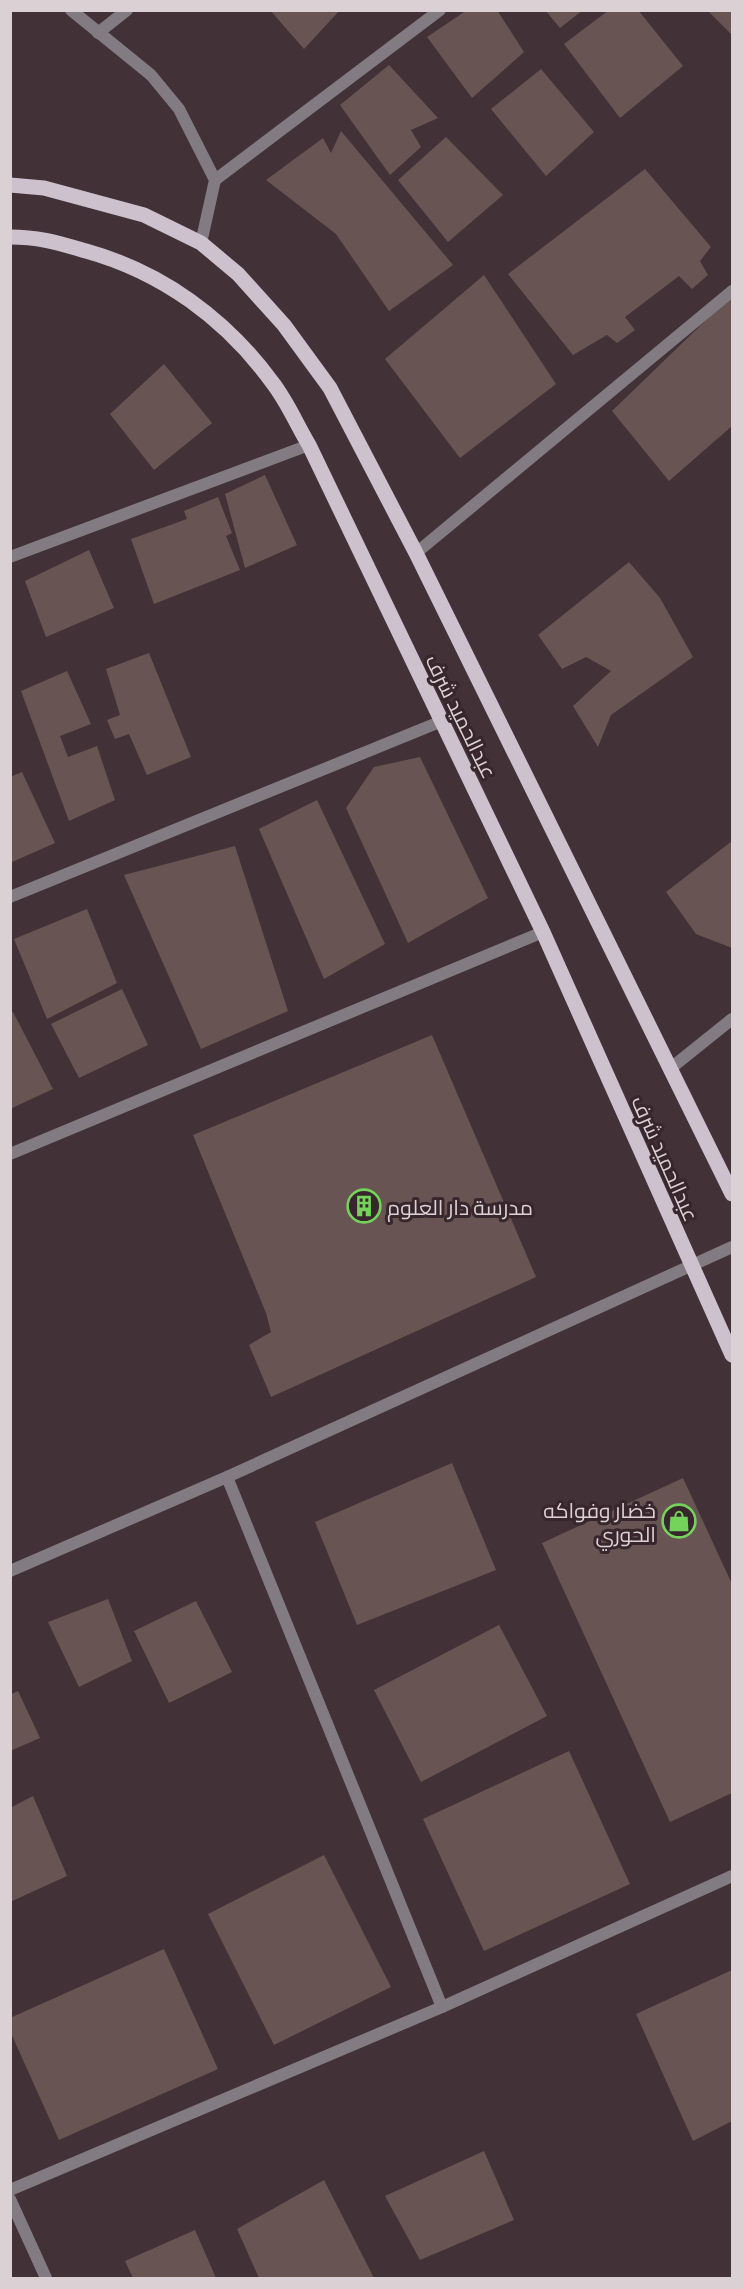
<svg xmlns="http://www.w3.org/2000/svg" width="743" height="2289" font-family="Barlow,Cairo,sans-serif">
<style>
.building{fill:#685452}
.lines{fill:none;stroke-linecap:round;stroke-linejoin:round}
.minor{stroke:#827c82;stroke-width:12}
.primary{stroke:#cdc1ce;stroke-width:15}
.labels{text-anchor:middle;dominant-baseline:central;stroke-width:6;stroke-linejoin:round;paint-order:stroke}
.street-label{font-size:21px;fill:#dbd0d4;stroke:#37272d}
.poi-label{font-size:21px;fill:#dbd0d4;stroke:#37272d;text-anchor:start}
</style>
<rect width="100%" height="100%" fill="#423137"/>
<!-- building -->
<g class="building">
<polygon points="270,10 340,10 304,49"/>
<polygon points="467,10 497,10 524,52 472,98 427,37"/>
<polygon points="545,10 583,10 560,28"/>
<polygon points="609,10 638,10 683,66 620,118 564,44"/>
<polygon points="707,10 732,10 732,35"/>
<polygon points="389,65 438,118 411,130 421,147 390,175 340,105"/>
<polygon points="541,69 594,132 546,176 491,109"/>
<polygon points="341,131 453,265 389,311 336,234 266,180 323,138 331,153"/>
<polygon points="446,137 503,195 448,242 398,180"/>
<polygon points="645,169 711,247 700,261 708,275 692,289 679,276 625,317 635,330 617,343 607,335 573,355 508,274"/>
<polygon points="484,275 556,384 460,458 385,359"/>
<polygon points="732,295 732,426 669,481 612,411"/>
<polygon points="164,364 212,423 154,470 110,414"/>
<polygon points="265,475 297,545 245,568 225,494"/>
<polygon points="218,497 232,533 226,536 240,570 154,604 131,539 187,519 184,511"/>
<polygon points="89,550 114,608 46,637 25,581"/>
<polygon points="629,562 660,598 693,657 611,715 598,747 573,706 611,671 586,657 562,669 538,635"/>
<polygon points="149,653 191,757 147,775 129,734 115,739 107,720 120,715 106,669"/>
<polygon points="67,671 91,724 60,736 68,757 97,746 115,800 69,821 21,691"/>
<polygon points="420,757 488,898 408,943 346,808 374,767"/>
<polygon points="22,772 55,843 10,863 10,777"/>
<polygon points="317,800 385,944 324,979 259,829"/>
<polygon points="732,841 732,948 696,934 666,892"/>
<polygon points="235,846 288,1011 201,1049 124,875"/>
<polygon points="87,909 117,983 47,1019 14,939"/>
<polygon points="122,989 148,1045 79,1078 51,1024"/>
<polygon points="13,1012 53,1089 10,1109 10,1013"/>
<polygon points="432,1035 536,1277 271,1397 249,1345 271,1332 266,1313 193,1135"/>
<polygon points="452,1463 496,1570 357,1625 315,1522"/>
<polygon points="683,1478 732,1584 732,1793 670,1822 542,1543"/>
<polygon points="108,1599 132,1661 79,1687 48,1622"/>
<polygon points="196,1601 232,1672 169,1703 134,1631"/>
<polygon points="499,1625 547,1716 421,1782 374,1690"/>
<polygon points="18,1691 40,1738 10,1751 10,1695"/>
<polygon points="569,1751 630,1884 484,1951 423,1819"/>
<polygon points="33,1796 67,1876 10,1902 10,1808"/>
<polygon points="324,1855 391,1987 274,2045 208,1914"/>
<polygon points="164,1949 218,2069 59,2140 10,2031 10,2018"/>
<polygon points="732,1970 732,2121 693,2141 636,2014"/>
<polygon points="484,2151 514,2220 420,2260 385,2196"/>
<polygon points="324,2180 374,2278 259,2278 237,2229"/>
<polygon points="195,2230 216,2278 133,2278 125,2261"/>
</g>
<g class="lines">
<!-- minor -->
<g class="minor">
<polyline points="71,10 151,75 179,109 215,180 201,243"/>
<polyline points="98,33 127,10"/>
<polyline points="215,180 440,10"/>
<polyline points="416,553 732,291"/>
<polyline points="10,557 309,445"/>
<polyline points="10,897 442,721"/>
<polyline points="671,1068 732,1019"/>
<polyline points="10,1154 543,932"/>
<polyline points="227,1477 442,2007"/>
<polyline points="10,1571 227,1477 732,1247"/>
<polyline points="10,2190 442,2007 732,1876"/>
<polyline points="10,2199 46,2278"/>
</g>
<!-- primary -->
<g class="primary">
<polyline points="10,185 44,188 144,215 201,243 238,274 284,325 330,388 416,553 732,1194"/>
<path d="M10,237C40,237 58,243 86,251C162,272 226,319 272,382C287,401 297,425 309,445L543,932L732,1355"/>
</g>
</g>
<!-- icons -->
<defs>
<symbol id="building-ring" viewBox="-11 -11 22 22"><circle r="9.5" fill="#37272d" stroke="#75d25b" stroke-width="1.5"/><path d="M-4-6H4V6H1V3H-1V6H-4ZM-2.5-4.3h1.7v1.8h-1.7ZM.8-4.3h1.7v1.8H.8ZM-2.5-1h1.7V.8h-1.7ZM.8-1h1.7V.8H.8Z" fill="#75d25b"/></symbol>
<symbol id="shop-ring" viewBox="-11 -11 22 22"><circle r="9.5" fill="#37272d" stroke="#75d25b" stroke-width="1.5"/><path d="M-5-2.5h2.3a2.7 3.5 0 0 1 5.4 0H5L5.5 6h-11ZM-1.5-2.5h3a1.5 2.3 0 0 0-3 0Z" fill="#75d25b"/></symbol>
</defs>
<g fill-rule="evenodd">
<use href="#building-ring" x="345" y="1187" width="38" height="38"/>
<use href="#shop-ring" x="660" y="1502" width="38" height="38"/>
</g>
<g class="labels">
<!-- street labels -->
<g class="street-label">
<text transform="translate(462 716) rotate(64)">عبدالحميد شرف</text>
<text transform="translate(666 1158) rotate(66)">عبدالحميد شرف</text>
</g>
<!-- poi labels -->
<g class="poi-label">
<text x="387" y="1206">مدرسة دار العلوم</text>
<text x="656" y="1509" text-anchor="end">خضار وفواكه<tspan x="656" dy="24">الحوري</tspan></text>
</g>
</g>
<!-- border -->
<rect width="743" height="2289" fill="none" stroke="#dbd0d4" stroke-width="24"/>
</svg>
